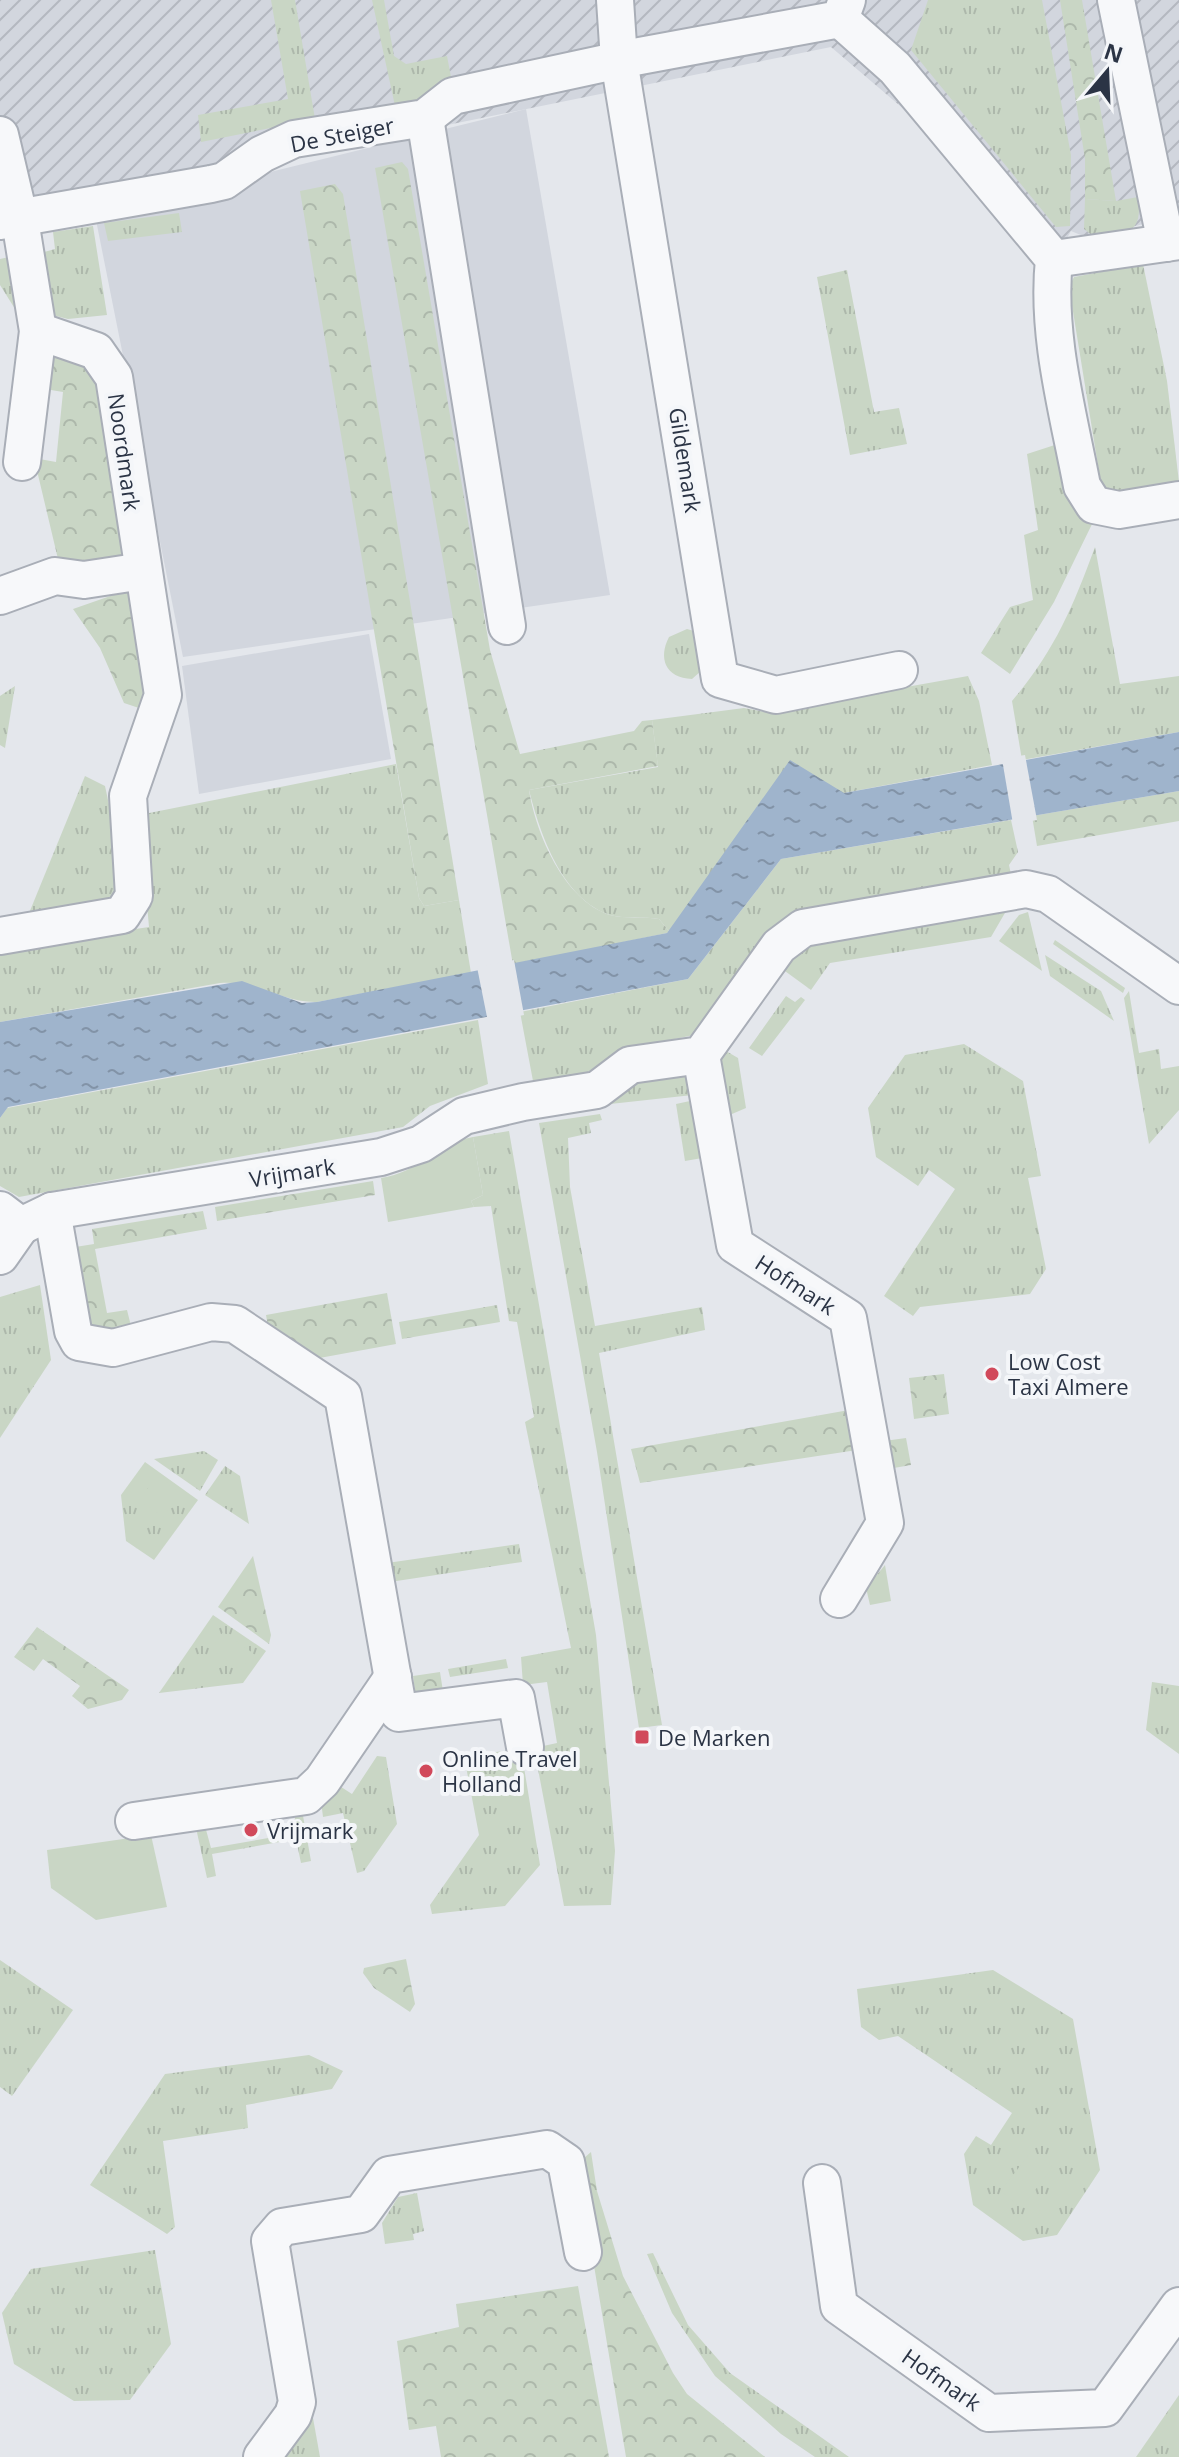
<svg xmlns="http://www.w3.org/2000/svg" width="1179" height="2457" font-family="'Open Sans',sans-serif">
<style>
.built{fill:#d2d6de}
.industrial{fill:url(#industrial-furrows)}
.grass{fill:url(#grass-tufts)}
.forest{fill:url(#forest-crowns)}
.green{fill:#c9d6c5}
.water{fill:url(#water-ripples)}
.pier{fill:#e4e7ec}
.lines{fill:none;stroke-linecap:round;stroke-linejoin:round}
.minor-casing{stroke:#a9aeb7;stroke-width:40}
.minor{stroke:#f7f8fa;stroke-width:36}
.poi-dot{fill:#d1495b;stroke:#f4f6f9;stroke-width:3}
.labels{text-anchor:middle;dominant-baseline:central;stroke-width:8;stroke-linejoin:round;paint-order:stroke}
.street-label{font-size:22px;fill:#2b3445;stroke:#f4f6f9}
.poi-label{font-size:22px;fill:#2b3445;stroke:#f4f6f9;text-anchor:start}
</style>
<defs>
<pattern id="industrial-furrows" width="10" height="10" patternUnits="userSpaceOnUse" patternTransform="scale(2)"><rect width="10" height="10" fill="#d2d6de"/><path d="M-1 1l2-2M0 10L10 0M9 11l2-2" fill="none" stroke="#b4b8c0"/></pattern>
<pattern id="grass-tufts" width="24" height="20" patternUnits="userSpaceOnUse" patternTransform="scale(2)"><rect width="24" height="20" fill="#c9d6c5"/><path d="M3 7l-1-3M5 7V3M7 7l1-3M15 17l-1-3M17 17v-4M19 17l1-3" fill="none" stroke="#adb8ab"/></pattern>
<pattern id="forest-crowns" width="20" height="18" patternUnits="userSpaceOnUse" patternTransform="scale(2)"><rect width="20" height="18" fill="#c9d6c5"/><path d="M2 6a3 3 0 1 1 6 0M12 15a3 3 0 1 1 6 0" fill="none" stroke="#adb8ab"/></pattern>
<pattern id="water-ripples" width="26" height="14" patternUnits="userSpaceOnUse" patternTransform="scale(2)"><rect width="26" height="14" fill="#9fb4cc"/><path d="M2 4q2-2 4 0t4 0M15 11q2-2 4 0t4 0" fill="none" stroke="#8293a7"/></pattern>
</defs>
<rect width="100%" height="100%" fill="#e4e7ec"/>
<!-- built -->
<g class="built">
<polygon points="526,109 610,595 183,657 95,215"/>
<polygon points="369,634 391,759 199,794 182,666"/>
</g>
<!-- industrial -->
<polygon class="industrial" points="0,0 1179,0 1179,215 1088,238 1071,231 1063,245 831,47 0,216"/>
<!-- grass -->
<g class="grass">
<polygon points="271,0 295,0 315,119 201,142 198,115 288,99"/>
<path d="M372,0H384L394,56L406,64L447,56L451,77C436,80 436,88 426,96C418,103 405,105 395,106Z"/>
<polygon points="928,0 1042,0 1071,155 1070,226 1056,227 911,50"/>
<path d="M1138,197C1143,234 1128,232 1097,239L1084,229L1085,199L1116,201Z"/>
<polygon points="179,213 182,232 108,241 104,223"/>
<polygon points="93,226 107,315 68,319 52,315 37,254 55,249 53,232"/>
<polygon points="9,257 17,312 0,285 0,259"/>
<polygon points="1143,264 1167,381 1179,482 1110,492 1101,484 1069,287 1074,277"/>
<polygon points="847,270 874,412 899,408 907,444 850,455 817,277"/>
<polygon points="1064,442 1095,518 1054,602 1010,674 981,653 1010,607 1033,600 1024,535 1038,530 1027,454"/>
<path d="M1095,547L1120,684L1179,676V732L1022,760L1012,701C1055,650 1072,609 1095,547Z"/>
<path d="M687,629L701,633L710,663L692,679C665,678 658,658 669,637Z"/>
<path d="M968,676L979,701L992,765L844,793L669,931L659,919C644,916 625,919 610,915C562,899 540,834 529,790L658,767L652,720L744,708L766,712Z"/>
<polygon points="15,686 5,748 0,745 0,696"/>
<path d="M396,764L419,898L424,906L459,900L471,973L317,1002C283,1003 255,980 220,983L0,1022V949L149,927L139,815Z"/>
<polygon points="85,776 105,786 127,889 117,907 25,923"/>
<polygon points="1011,820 1018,852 1009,865 1012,879 788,918 709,1032 620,1050 582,1076 533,1081 520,1012 688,979 781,859"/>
<polygon points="1009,906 991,937 830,963 811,990 778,966 799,945"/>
<polygon points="1028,912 1042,971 999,941 1019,915"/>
<polygon points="1055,940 1125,988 1123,993 1053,944"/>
<polygon points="1045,955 1101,991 1114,1021 1050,976"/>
<polygon points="1129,991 1139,1053 1159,1049 1161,1069 1179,1066 1179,1110 1149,1144 1124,998"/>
<polygon points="786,996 795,1002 801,997 805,1000 762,1056 749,1048"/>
<polygon points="478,1020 488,1084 430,1106 403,1127 19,1197 0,1186 0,1118 7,1108"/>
<polygon points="964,1044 1023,1081 1041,1176 1028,1178 1046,1269 1030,1294 920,1307 913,1316 884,1296 955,1189 929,1170 918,1186 876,1157 868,1108 905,1055"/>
<polygon points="726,1051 738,1058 746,1108 725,1117 717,1054"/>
<polygon points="687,1071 702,1094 601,1105 628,1078"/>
<polygon points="690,1101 697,1103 708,1157 685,1161 676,1104"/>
<polygon points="600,1114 602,1120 589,1123 591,1133 568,1138 570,1187 595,1326 702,1307 705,1330 599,1353 662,1725 639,1728 597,1452 539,1123"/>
<polygon points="509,1131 596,1635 615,1851 611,1905 564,1906 534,1748 557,1743 547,1682 523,1685 521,1657 571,1648 525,1422 534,1417 517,1322 509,1321 491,1206 474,1207 471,1201 483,1195 473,1137"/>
<polygon points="40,1285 51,1360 0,1438 0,1297"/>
<polygon points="204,1451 218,1460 200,1491 154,1459"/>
<polygon points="145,1462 198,1500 154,1560 126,1541 121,1495"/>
<polygon points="225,1466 240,1476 249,1524 205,1495"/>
<polygon points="519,1544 522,1562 390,1582 387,1563"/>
<polygon points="885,1565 891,1601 870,1605 866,1588"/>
<polygon points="213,1615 266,1651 243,1683 159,1693"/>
<polygon points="506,1659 508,1668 450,1677 448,1669"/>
<polygon points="1152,1682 1179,1686 1179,1754 1146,1730"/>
<polygon points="521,1749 540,1865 505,1906 432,1914 430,1905 479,1835 464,1756"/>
<polygon points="377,1756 386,1757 397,1824 364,1871 357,1873 343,1813 323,1817 321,1801 335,1783 352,1794"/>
<polygon points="302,1810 311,1861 301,1863 296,1839 212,1854 216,1876 207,1878 196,1828 205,1826 211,1848 297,1833 294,1811"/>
<polygon points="0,1960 73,2010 12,2096 0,2087"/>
<polygon points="993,1970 1073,2019 1100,2170 1057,2235 1023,2241 973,2205 964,2154 976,2136 991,2145 1012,2113 898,2036 879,2040 861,2027 857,1989"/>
<polygon points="309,2055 343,2071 332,2089 246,2105 248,2128 163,2141 175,2227 167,2234 90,2185 165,2074"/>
<polygon points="417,2193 424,2231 413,2234 414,2240 385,2244 382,2223 398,2197"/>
<polygon points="155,2250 171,2344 130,2400 74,2401 14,2364 2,2313 31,2269"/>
<polygon points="653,2253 688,2325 730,2373 849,2457 815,2457 781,2434 715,2376 672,2313 647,2254"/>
<polygon points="1179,2395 1179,2457 1136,2457"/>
<polygon points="308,2416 313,2418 320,2457 276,2457"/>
</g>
<!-- forest -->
<g class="forest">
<polygon points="1060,0 1082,0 1116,201 1085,199 1085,159"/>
<path d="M402,162L408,169L490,650L520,754L634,731L642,721L652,720L658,766L529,790C536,834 564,900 610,915C625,919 644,916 659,919L669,931L667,933L513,965L375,168Z"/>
<polygon points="335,184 343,194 459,900 424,906 419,898 300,191"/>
<polygon points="60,353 104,377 131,569 58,559 34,458 56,462 63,392 39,388 47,357"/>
<polygon points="136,587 148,711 124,703 100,648 73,609"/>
<polygon points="1179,791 1179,821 1037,846 1032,816"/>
<polygon points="373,1181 375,1195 217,1221 215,1207"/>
<polygon points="203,1211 207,1229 95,1249 107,1313 127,1310 132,1330 107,1333 89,1328 69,1248 94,1244 92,1229"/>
<polygon points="387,1293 396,1344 303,1361 270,1338 266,1315"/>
<polygon points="497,1305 500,1322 402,1339 399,1322"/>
<polygon points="944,1374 949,1414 914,1419 909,1378"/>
<polygon points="849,1410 857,1450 640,1483 631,1449"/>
<polygon points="906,1438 911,1465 888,1469 884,1441"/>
<polygon points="253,1556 271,1635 269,1644 218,1607"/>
<polygon points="37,1627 129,1690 122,1700 88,1709 72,1696 80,1686 43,1659 34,1671 14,1657"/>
<polygon points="440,1672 444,1698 416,1699 413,1676"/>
<polygon points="406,1959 415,2004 410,2012 374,1988 363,1973 364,1968"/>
<polygon points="591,2152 597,2191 623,2276 673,2373 687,2394 765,2457 626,2457 577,2164"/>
<polygon points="578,2286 609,2457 441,2457 436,2426 409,2430 397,2341 459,2327 456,2304"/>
</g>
<!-- green -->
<g class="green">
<path d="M473,1137L483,1195L471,1201L474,1207L388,1222L381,1178C418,1173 441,1142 473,1137Z"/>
<polygon points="157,1475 180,1493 163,1517 139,1500"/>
<polygon points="223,1632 253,1653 241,1670 211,1649"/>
<polygon points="151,1835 167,1907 96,1920 51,1888 47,1850"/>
<polygon points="1032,2150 1053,2167 1021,2208 1001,2191"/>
</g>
<!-- water -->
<polygon class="water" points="1179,732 1179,791 781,859 688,979 8,1107 0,1118 0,1022 242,981 302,1003 317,1002 667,933 790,760 844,793"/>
<!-- pier -->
<g class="pier">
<polygon points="1025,755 1037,820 1013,824 1002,759"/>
<polygon points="514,960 524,1015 488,1022 477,967"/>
</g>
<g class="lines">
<defs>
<g id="minor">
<polyline points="615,0 619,60 720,679 776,695 899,670"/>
<polyline points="1116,0 1166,243"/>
<path d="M840,19L895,68L1054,259C1046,335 1068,412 1082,486L1094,505L1119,510L1179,500"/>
<polyline points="425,118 507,626"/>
<polyline points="0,135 20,220 38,331 22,462"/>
<polyline points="0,221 211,184 224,181 262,154 294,139 425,118 453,96 629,58 840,19 847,0"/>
<polyline points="1054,259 1179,241"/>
<polyline points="0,596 55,576 84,580 143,571"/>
<polyline points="0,936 122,915 134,896 128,796 163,695 114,377 96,351 38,331"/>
<polyline points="701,1055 735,1245 848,1318 885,1523 839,1599"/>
<polyline points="0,1210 21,1226 52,1211 381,1157 421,1144 464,1116 523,1102 597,1090 630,1065 701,1055 779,946 803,928 1026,889 1048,894 1179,986"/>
<polyline points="52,1211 73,1331 79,1342 113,1348 211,1322 235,1324 343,1396 399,1713 516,1698 525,1747"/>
<polyline points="0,1256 21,1226"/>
<polyline points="134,1821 306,1796 322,1781 393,1677"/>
<polyline points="822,2183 839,2306 989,2413 1105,2408 1179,2306"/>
<polyline points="262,2457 293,2415 297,2402 270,2241 282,2227 361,2214 389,2175 547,2149 566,2162 583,2252"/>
</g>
</defs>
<!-- minor casing -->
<use href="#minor" class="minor-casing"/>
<!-- minor -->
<use href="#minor" class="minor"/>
</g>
<!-- markers -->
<g class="poi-dot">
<circle cx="992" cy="1374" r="8"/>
<rect x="634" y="1729" width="16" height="16" rx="4"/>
<circle cx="426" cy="1771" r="8"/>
<circle cx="251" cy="1830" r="8"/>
</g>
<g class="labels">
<!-- street labels -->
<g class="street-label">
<text transform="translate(342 134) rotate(-11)">De Steiger</text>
<text transform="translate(125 452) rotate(82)">Noordmark</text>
<text transform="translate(686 460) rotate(81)">Gildemark</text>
<text transform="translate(292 1172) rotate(-9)">Vrijmark</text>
<text transform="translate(796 1284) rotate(33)">Hofmark</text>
<text transform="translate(942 2379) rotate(35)">Hofmark</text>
</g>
<!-- poi labels -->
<g class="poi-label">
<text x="1008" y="1361">Low Cost<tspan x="1008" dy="25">Taxi Almere</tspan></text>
<text x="658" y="1737">De Marken</text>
<text x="442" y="1758">Online Travel<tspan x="442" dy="25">Holland</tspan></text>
<text x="267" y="1830">Vrijmark</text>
</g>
</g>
<!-- north arrow -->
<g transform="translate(1107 72) rotate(19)" stroke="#f4f6f9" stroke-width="6" paint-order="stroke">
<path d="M0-6L14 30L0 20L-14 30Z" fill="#2b3445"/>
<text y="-12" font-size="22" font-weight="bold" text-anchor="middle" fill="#2b3445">N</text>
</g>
</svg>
